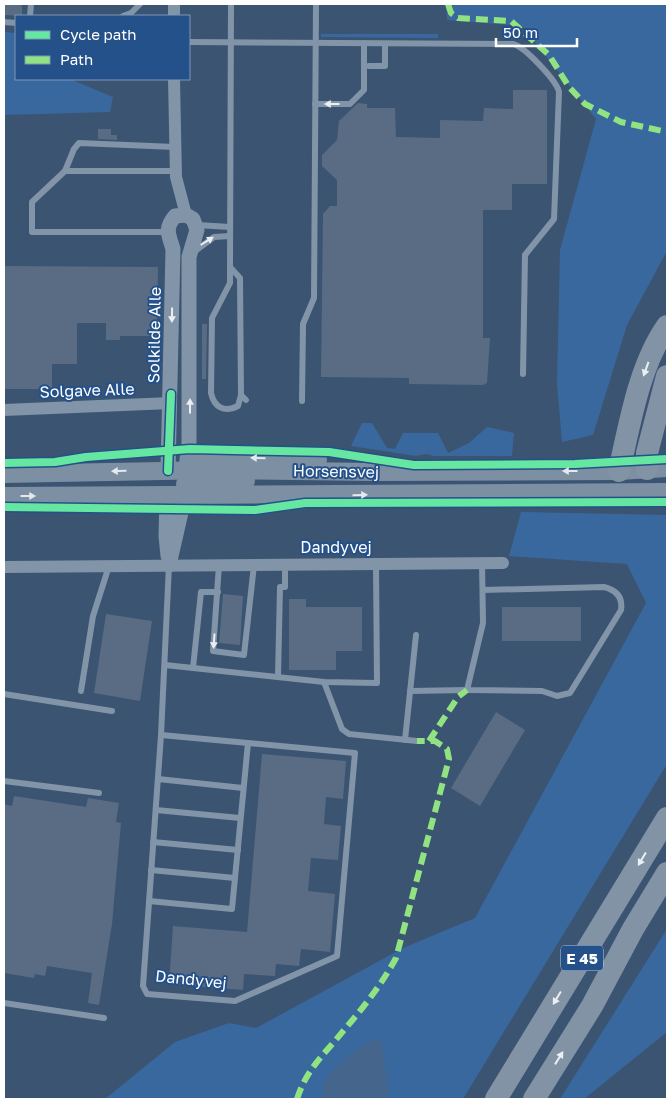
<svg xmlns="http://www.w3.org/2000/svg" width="671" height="1103" font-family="'Golos Text',sans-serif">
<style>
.green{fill:#39689f}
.water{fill:#46658c}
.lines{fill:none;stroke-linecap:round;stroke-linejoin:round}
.stream{stroke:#46658c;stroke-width:3}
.building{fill:#596c84}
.service{stroke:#8294a7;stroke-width:6}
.minor{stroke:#8294a7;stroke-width:12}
.tertiary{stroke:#8294a7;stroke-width:15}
.secondary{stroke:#7d8fa3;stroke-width:18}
.motorway{stroke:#8293a5;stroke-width:22}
.quiet{stroke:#91e382;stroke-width:6;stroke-dasharray:12 6;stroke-linecap:butt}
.cycleway-casing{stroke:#245189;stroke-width:11}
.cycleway{stroke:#66e7a1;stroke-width:8}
.oneway{fill:#eceff2}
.oneway2{fill:#e5e9ed}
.labels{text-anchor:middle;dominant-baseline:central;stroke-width:4;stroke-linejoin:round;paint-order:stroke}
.shield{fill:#245189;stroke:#bdcbdc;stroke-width:1}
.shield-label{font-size:15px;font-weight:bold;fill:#fff}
.street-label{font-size:16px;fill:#fff;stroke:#245189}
</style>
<rect width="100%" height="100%" fill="#3b5472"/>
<!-- green -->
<g class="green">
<polygon points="446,4 667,4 667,251 627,325 593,435 562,442 557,384 560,250 596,119 522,26 447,20"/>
<polygon points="4,32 16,33 16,79 70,79 113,97 110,112 4,115"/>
<polygon points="321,34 438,34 438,38 321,37"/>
<polygon points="362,423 372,423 387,448 395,449 403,433 438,433 448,453 469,443 487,427 514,433 512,456 434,456 426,454 416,456 351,446"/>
<polygon points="521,512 667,515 667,764 463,1099 105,1099 175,1042 229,1023 256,1028 403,948 475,918 646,603 627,564 509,556"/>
<polygon points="667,929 667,1032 584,1099 560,1099"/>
</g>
<!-- water -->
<path class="water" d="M373,1039L381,1041L389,1090L387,1099H328C306,1081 360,1049 373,1039Z"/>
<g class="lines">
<!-- stream -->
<polyline class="stream" points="320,1099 324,1096"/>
</g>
<!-- building -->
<g class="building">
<polygon points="5,4 22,4 22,16 5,15"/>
<polygon points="513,90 547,90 547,184 512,184 512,210 483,210 483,338 490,338 487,383 483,385 409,384 409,378 321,377 323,214 330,206 337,206 337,180 322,166 322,155 337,140 339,121 358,103 367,104 367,108 395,108 396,137 440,138 440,120 483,121 484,108 513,109"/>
<polygon points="98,129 111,129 111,135 117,135 117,140 98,139"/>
<polygon points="4,266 158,267 157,336 120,336 120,340 106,340 106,323 77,323 77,364 52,364 52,389 4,389"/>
<polygon points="202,324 207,324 206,379 202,379"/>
<polygon points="223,594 243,596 240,645 219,643"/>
<polygon points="289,599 306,599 306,607 362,607 362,651 336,651 336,670 289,670"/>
<rect x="502" y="607" width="79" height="34"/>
<polygon points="106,614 152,621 140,701 94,693"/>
<polygon points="496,712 525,730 480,806 451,788"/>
<polygon points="262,754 346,761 343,799 326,797 324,824 341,826 338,860 311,858 308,891 335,894 330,952 301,949 299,966 276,964 275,976 244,974 243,990 169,984 173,926 247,932"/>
<polygon points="14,796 86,807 88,798 119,803 116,822 121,823 112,924 99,1005 88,1003 92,973 47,966 45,976 35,974 34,978 4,973 4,804 12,806"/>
</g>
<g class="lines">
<!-- service -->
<g class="service">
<polyline points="231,4 230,267 240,278 241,395 246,400"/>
<polyline points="30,16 31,4"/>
<polyline points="123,16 131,13 140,4"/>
<polyline points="4,22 16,23"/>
<path d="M189,42L513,44C524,46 557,81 559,92L554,219L525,255L523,374"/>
<polyline points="369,66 385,66 385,44"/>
<polyline points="315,104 350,104 364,90 364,43"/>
<polyline points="65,171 74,149 79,143 175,147"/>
<polyline points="197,225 230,227"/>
<polyline points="167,232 32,232 32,202 65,171 175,171"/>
<polyline points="195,251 214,237 230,236"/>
<path d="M230,267V283L212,318L211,393C214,407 224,413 238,406L241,395"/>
<polyline points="302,401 303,324 314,298 316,4"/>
<path d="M482,563L483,623L467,690L542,691L557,696L570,693L621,610C623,597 616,590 604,587L483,590"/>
<polyline points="169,565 161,735 143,986 147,994 235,1001 337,956 355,753 248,743"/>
<polyline points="219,565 213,651 244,655 254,565"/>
<polyline points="165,665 324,682 377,683 376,564"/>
<polyline points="193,668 201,592 218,592"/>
<polyline points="278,677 280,587 285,587 285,564"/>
<polyline points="324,682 342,729 349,734 417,741"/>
<polyline points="81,691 93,616 109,566"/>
<polyline points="410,691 467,690"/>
<polyline points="4,694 112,711"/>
<polyline points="405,740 416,635"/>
<polyline points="158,779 243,788"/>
<polyline points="4,781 99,793"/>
<polyline points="156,810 240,818"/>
<polyline points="153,842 238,850"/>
<polyline points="151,870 235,878"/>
<polyline points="149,901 232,909 248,743 161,735"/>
<polyline points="4,1003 104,1018"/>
</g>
<!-- minor -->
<g class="minor">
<polyline points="174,16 174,4"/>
<polyline points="174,79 176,177 186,215"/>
<polyline points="4,410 171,403"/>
<polyline points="4,567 503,563"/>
</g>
<!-- tertiary -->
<g class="tertiary">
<path d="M168,471L173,249C169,235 164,229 175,216L186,215L193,219L197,230L189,257V455"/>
<polyline points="167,495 166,536 168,556"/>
<polyline points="169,565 185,495"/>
</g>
<!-- secondary -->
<g class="secondary">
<polyline points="4,474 214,470 375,472 619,471 667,468"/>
<polyline points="185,484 246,481"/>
<polyline points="185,495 189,455 318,460"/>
<polyline points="4,496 667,492"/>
</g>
<!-- motorway -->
<g class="motorway">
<polyline points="647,469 647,453 667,376"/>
<path d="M619,471C630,423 639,366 667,326"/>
<polyline points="496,1099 667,818"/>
<polyline points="534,1099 592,1006 633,929 667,873"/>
</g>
<!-- quiet -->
<g class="quiet">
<polyline points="448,4 451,13 458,18 511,21 549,55 569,87 585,104 621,122 667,132"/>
<polyline points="429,741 458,697 467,690"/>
<path d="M297,1099C307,1068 324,1055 344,1030C363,1008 382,984 396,958L449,759L447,749L435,741H417"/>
</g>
<defs>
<g id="cycleway">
<polyline points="4,463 55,462 86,457 190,449 329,452 414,465 575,464 667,459"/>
<polyline points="168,471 171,394"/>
<polyline points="4,507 255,510 305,503 667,502"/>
</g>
</defs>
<!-- cycleway casing -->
<use href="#cycleway" class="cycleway-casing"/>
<!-- cycleway -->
<use href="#cycleway" class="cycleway"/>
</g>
<!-- one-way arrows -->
<defs><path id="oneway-solid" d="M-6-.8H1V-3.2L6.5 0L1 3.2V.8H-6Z" transform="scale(1.25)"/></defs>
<g class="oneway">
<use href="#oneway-solid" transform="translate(332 104) rotate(-180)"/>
<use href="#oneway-solid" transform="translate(207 241) rotate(-32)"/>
<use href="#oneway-solid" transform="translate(172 315) rotate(91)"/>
<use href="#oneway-solid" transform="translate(646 369) rotate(110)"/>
<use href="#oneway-solid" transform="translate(190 406) rotate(-90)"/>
<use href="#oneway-solid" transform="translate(214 641) rotate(94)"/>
<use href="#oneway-solid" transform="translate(642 859) rotate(121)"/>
<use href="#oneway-solid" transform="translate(557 998) rotate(121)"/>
<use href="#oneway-solid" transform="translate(559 1058) rotate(-58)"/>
</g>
<g class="oneway2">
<use href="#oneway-solid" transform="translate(258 458) rotate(-178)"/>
<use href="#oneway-solid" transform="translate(119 471) rotate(179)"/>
<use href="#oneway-solid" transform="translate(570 471) rotate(180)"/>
<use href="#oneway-solid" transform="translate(360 495) rotate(-1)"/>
<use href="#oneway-solid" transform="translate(28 496)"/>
</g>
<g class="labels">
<!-- shield labels -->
<rect class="shield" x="561" y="945.5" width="42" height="25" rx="4"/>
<g class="shield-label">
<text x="582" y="958">E 45</text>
</g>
<!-- street labels -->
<g class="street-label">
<text transform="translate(154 335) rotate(-89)">Solkilde Alle</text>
<text transform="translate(87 390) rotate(-2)">Solgave Alle</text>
<text transform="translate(336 471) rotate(1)">Horsensvej</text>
<text x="336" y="547">Dandyvej</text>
<text transform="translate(191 979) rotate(6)">Dandyvej</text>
</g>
</g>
<!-- border -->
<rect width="671" height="1103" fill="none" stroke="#ffffff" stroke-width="10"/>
<!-- legend -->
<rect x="15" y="15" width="175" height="65" fill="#245189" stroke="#7c97b8"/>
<rect x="25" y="31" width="25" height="8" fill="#66e7a1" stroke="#7c97b8"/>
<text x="60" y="40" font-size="15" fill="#ffffff">Cycle path</text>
<rect x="25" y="56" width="25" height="8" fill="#91e382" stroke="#7c97b8"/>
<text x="60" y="65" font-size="15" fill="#ffffff">Path</text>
<!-- scale -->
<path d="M496 38v8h81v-8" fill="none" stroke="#ffffff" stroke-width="2.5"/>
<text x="503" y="38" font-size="15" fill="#ffffff" stroke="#245189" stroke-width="4" paint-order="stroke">50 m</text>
</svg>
